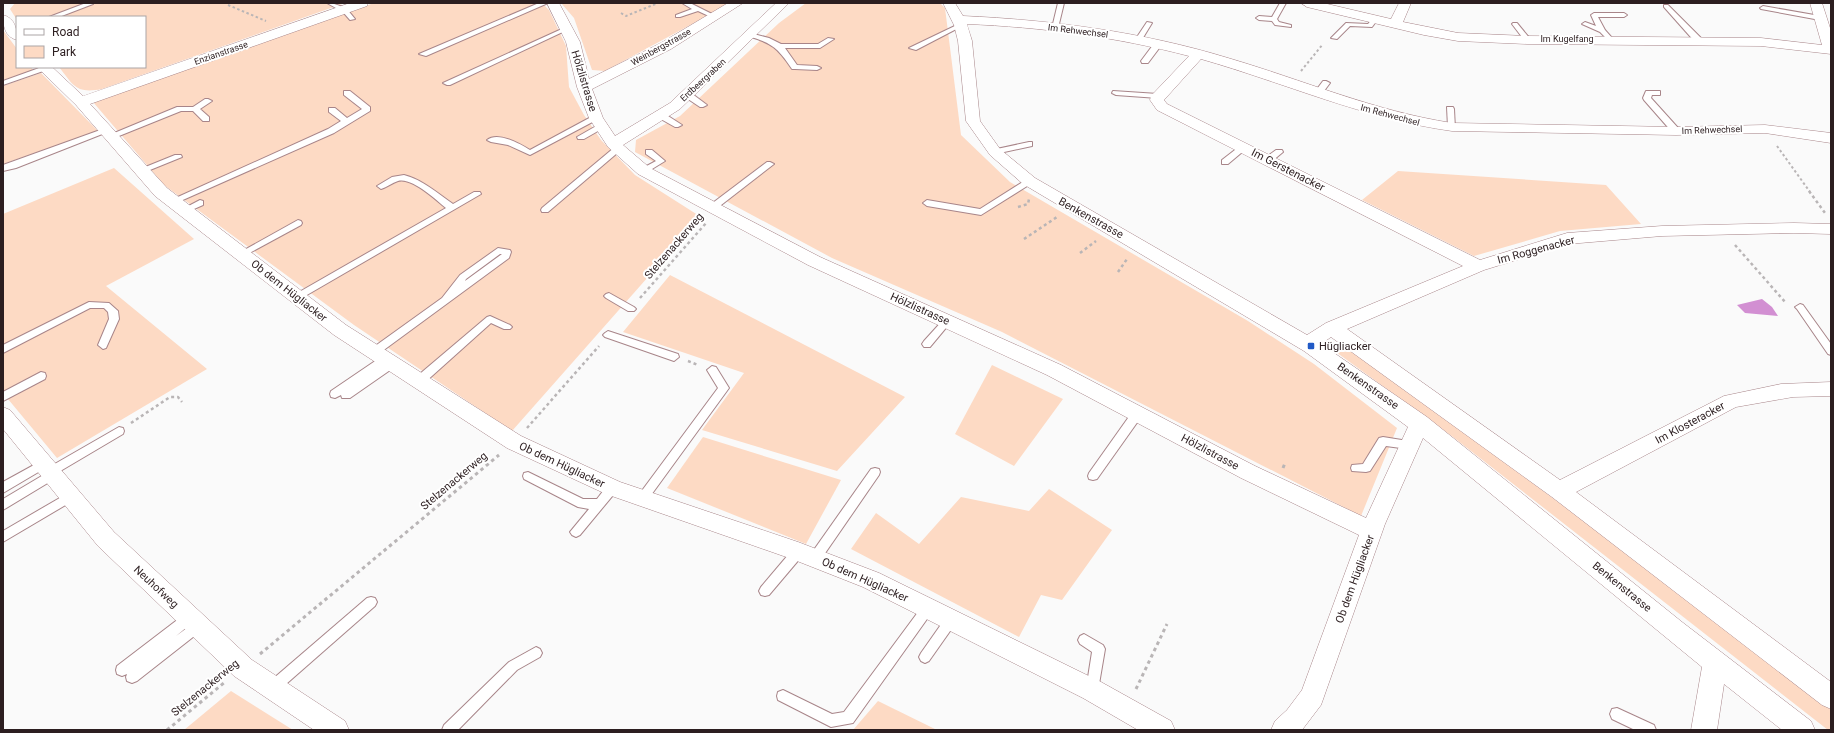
<svg xmlns="http://www.w3.org/2000/svg" width="1834" height="733" font-family="Roboto,sans-serif">
<style>
.green{fill:#fddac4}
.water{fill:#d28fd2}
.lines{fill:none;stroke-linecap:round;stroke-linejoin:round}
.service-casing{stroke:#a88589;stroke-width:2}
.minor-casing{stroke:#a88589;stroke-width:1}
.path-far2{stroke:#b9b5b6;stroke-width:2;stroke-dasharray:2.5 2.5;stroke-linecap:butt}
.path-far1{stroke:#b9b5b6;stroke-width:2.5;stroke-dasharray:3 3;stroke-linecap:butt}
.path{stroke:#b9b5b6;stroke-width:3;stroke-dasharray:3.5 3.5;stroke-linecap:butt}
.service{fill:#fff;fill-rule:evenodd}
.minor{fill:#fff;fill-rule:evenodd}
.poi-dot{fill:#215ac6;stroke:#fff;stroke-width:1.5}
.labels{text-anchor:middle;dominant-baseline:central;stroke-width:4;stroke-linejoin:round;paint-order:stroke}
.far-street-label{font-size:9px;fill:#2c1e20;stroke:#fff}
.street-label{font-size:11px;fill:#2c1e20;stroke:#fff}
.poi-label{font-size:11px;fill:#2c1e20;stroke:#fff;text-anchor:start}
</style>
<rect width="100%" height="100%" fill="#fafafa"/>
<!-- green -->
<g class="green">
<path d="M15,3H345L102,89C76,94 74,86 59,67H145V17H17V20L10,9Z"/>
<polygon points="374,3 542,3 549,10 566,46 569,87 584,115 601,140 635,175 701,217 512,431 354,325 164,185 93,102"/>
<polygon points="561,3 731,3 605,71 592,70 574,18"/>
<polygon points="806,3 940,3 945,8 961,135 1010,182 1248,321 1314,364 1397,428 1361,516 1002,332 832,258 635,152 636,140 680,116 779,23"/>
<polygon points="3,30 17,49 17,67 31,67 33,70 3,80"/>
<polygon points="41,73 98,131 3,164 3,86"/>
<polygon points="114,168 194,239 106,286 207,369 57,458 3,393 3,214"/>
<polygon points="1398,171 1606,185 1641,224 1560,231 1474,256 1362,200"/>
<polygon points="670,275 905,397 837,471 702,430 744,373 623,332"/>
<polygon points="1331,341 1375,365 1831,706 1831,730 1828,730 1453,437 1329,347 1327,343"/>
<polygon points="992,365 1063,399 1014,466 955,434"/>
<polygon points="703,437 841,480 806,544 667,488"/>
<polygon points="1049,489 1112,530 1062,600 1041,595 1019,637 851,549 876,513 919,544 961,497 1029,511"/>
<polygon points="231,691 293,730 184,730"/>
<polygon points="878,701 937,730 853,730"/>
</g>
<!-- water -->
<polygon class="water" points="1762,299 1772,307 1778,316 1745,313 1737,305"/>
<g class="lines">
<defs>
<g id="service">
<polygon points="86,3 93,4 59,17 49,17"/>
<path d="M327,3C334,3 339,6 346,8L355,19L350,20L343,12Z"/>
<polygon points="539,3 548,3 426,56 419,54"/>
<polygon points="682,3 690,3 716,16 713,18 698,11 680,17 676,17 676,15 692,9"/>
<polygon points="1058,3 1064,3 1058,28 1055,30 1052,28"/>
<polygon points="1280,3 1286,3 1277,19 1279,22 1291,25 1291,27 1275,25 1272,21 1259,20 1256,18 1259,16 1272,17"/>
<polygon points="1664,5 1668,5 1702,39 1702,43 1696,43 1664,7"/>
<polygon points="1763,6 1820,16 1823,18 1820,20 1761,9 1760,8"/>
<polygon points="1594,13 1624,13 1627,15 1624,17 1598,17 1605,30 1613,39 1609,41 1600,32 1582,24 1585,22 1596,26 1591,15"/>
<polygon points="1373,18 1378,19 1372,27 1350,26 1337,39 1331,38 1346,23 1368,24"/>
<polygon points="1147,22 1152,23 1141,41 1137,41 1135,40"/>
<polygon points="1513,23 1517,23 1531,40 1529,41 1525,41 1512,24"/>
<polygon points="959,24 964,25 916,50 909,48"/>
<polygon points="564,28 569,29 450,85 447,85 443,83"/>
<path d="M750,33L769,38L781,44H818L828,38L834,39L820,48H785L797,65L817,66L821,68L817,70L795,69H792C778,48 772,43 748,36V34Z"/>
<polygon points="1156,41 1163,43 1148,63 1142,63 1141,61"/>
<polygon points="42,67 49,69 3,85 3,81"/>
<polygon points="1323,81 1326,81 1330,83 1321,95 1315,95 1314,93"/>
<polygon points="344,91 350,91 370,107 370,111 334,133 176,203 173,204 169,201 328,129 341,121 329,112 329,108 335,108 347,118 362,109 344,95"/>
<polygon points="1113,91 1158,94 1162,96 1158,98 1116,95 1112,93"/>
<polygon points="1646,91 1660,91 1660,95 1652,95 1651,98 1679,129 1679,133 1673,133 1644,100 1643,98"/>
<polygon points="685,93 691,93 707,105 703,107 700,107 685,97"/>
<polygon points="205,99 208,99 212,101 200,109 209,117 209,121 203,121 193,111 181,111 114,138 108,138 107,136 177,107 193,107"/>
<polygon points="1447,107 1453,107 1454,109 1455,129 1452,129 1448,127"/>
<polygon points="659,114 665,114 682,125 678,127 675,127 659,118"/>
<path d="M593,116H599L600,118L530,155L508,145L491,142L487,140C498,131 520,144 530,150Z"/>
<polygon points="598,125 604,125 605,127 584,139 578,139 577,137"/>
<polygon points="103,129 109,129 110,131 16,168 3,171 3,165"/>
<polygon points="1029,142 1032,142 1032,146 995,154 991,152 992,150"/>
<polygon points="1240,146 1246,146 1247,148 1228,164 1222,164 1222,160"/>
<polygon points="615,147 621,147 622,149 548,212 542,212 541,210 542,208"/>
<polygon points="646,150 652,150 665,161 644,174 640,171 641,169 656,161 646,154"/>
<polygon points="1276,150 1282,150 1283,152 1271,162 1265,162 1265,158"/>
<polygon points="175,155 181,155 182,157 145,172 139,172 138,170"/>
<polygon points="767,162 770,162 774,164 716,209 710,209 709,207 710,205"/>
<path d="M404,175C423,180 437,193 453,204L474,192H480L481,194L300,299H294L292,297L294,295L446,208C436,200 412,177 398,181C392,183 387,187 381,189L377,186L392,177Z"/>
<polygon points="1029,178 1033,181 1032,183 981,215 927,206 923,203 927,200 980,209"/>
<polygon points="200,200 203,201 203,205 185,213 181,210"/>
<polygon points="298,220 301,221 302,223 301,225 244,256 238,256 237,254"/>
<path d="M498,248L510,250L511,252L509,258L377,355H371L369,352L371,349L442,298L460,275ZM500,254H502L465,281L466,279Z"/>
<polygon points="609,293 634,307 636,309 634,311 628,311 606,298 604,296 606,294"/>
<polygon points="89,302 109,303 118,311 119,319 106,348 103,349 98,345 109,319 108,312 104,308 90,308 3,353 3,345"/>
<polygon points="1800,304 1803,305 1831,344 1831,355 1828,354 1797,309 1795,307"/>
<polygon points="490,316 510,325 512,327 510,329 504,329 491,323 423,384 415,384 414,381 415,378 487,317"/>
<polygon points="947,318 950,319 952,321 950,323 930,347 924,347 922,344 924,341 944,319"/>
<polygon points="608,331 678,354 679,357 674,361 605,337 603,335 605,333"/>
<polygon points="384,355 388,356 388,361 396,360 397,363 396,366 350,398 342,398 341,395 335,398 331,397 330,394 331,391"/>
<polygon points="712,366 716,367 729,388 646,502 642,504 638,502 636,499 638,496 718,388 707,370"/>
<polygon points="41,372 45,373 46,376 45,379 3,401 3,392"/>
<polygon points="1137,410 1141,411 1142,414 1141,417 1097,479 1093,480 1089,479 1088,476 1089,473 1133,411"/>
<polygon points="119,427 123,428 124,431 123,434 57,473 56,478 3,510 3,499 45,474 46,469"/>
<polygon points="1383,437 1408,441 1412,442 1413,445 1412,448 1408,449 1386,446 1370,471 1366,472 1352,471 1351,468 1352,465 1363,464 1379,438"/>
<polygon points="43,460 47,461 48,464 47,467 3,493 3,482"/>
<polygon points="875,468 879,469 880,472 879,475 819,562 815,563 811,562 809,558 811,554 871,469"/>
<path d="M528,472L583,499H597C602,493 608,482 617,485L619,488L580,535L576,537L572,535L570,532L589,509L578,507L524,479L523,476L524,473Z"/>
<polygon points="70,492 74,494 76,497 74,500 3,542 3,531"/>
<polygon points="798,547 802,548 804,552 802,556 769,595 765,596 761,595 759,591 761,587 794,548"/>
<polygon points="371,597 375,598 377,602 375,606 277,692 272,694 267,692 266,688 267,684 367,598"/>
<polygon points="928,602 932,604 934,608 932,612 853,723 831,727 778,700 777,696 778,692 783,690 832,714 844,712 924,604"/>
<polygon points="189,612 193,614 195,618 193,622 176,636 198,620 202,622 204,626 202,630 137,681 132,683 127,681 126,677 127,674 122,676 117,674 116,670 117,666 185,614"/>
<polygon points="951,614 955,616 957,620 955,624 929,661 925,663 921,661 919,657 921,653 947,616"/>
<polygon points="1084,634 1103,645 1105,649 1098,690 1097,694 1092,696 1087,694 1086,690 1092,652 1080,644 1078,640 1080,636"/>
<polygon points="536,647 540,649 542,653 540,657 517,670 458,730 442,730 444,725 509,662"/>
<polygon points="1617,708 1654,725 1656,730 1635,730 1612,719 1610,714 1612,709"/>
</g>
<g id="minor">
<polygon points="350,3 368,3 367,6 90,104 167,188 346,325 521,436 620,482 798,542 879,573 1101,682 1171,721 1175,730 1138,730 1083,698 863,587 792,559 606,494 507,448 334,335 155,196 76,105 37,67 52,67 83,96"/>
<path d="M547,3H559L580,42L589,79L661,43L728,3H743L671,49L592,89L603,118L615,136L670,103L776,3H789L680,109L623,145L650,168L820,257L1061,365L1255,466L1366,518L1408,427L1304,351L1023,184L990,155L966,121L958,41L954,25L943,3H955L963,16C1052,20 1143,32 1228,58C1303,80 1374,111 1452,123L1676,127L1765,125L1831,133V143L1765,133L1676,135L1452,131C1365,119 1285,83 1201,59L1164,100L1167,104L1480,260L1567,233L1662,226L1794,223L1831,224V234L1794,233L1662,236L1568,244L1484,270L1347,329L1560,480L1724,396L1781,384L1831,382V396L1793,397L1736,407L1576,492L1831,682V709L1822,705L1552,497L1331,337L1321,344L1427,417L1682,622L1811,721L1815,730H1782L1724,684L1717,730H1691L1702,667L1423,438L1385,524L1321,705L1302,730H1271L1275,721L1287,710L1302,690L1359,535L1241,478L1047,375L808,265L638,174L608,147L589,118L577,87L566,42ZM967,24C1041,27 1117,37 1189,56L1151,96L1150,100L1157,110L1463,266L1326,323L1307,335L1035,178L1000,149L980,121L972,41Z"/>
<polygon points="1301,3 1323,3 1391,19 1399,3 1411,3 1403,22 1458,33 1527,36 1761,38 1822,45 1810,3 1822,3 1831,31 1831,54 1761,46 1527,44 1458,41 1424,35 1307,7"/>
<path d="M3,15C15,18 17,29 17,40C5,37 3,26 3,15Z"/>
<polygon points="3,407 10,410 114,532 252,660 345,721 349,730 314,730 234,676 98,546 3,429"/>
</g>
</defs>
<!-- service casing -->
<use href="#service" class="service-casing"/>
<!-- minor casing -->
<use href="#minor" class="minor-casing"/>
<!-- path-far2 -->
<g class="path-far2">
<polyline points="228,5 266,21"/>
<polyline points="621,13 626,16 658,3"/>
<polyline points="1301,71 1323,44"/>
<polyline points="1777,146 1810,192"/>
</g>
<!-- path-far1 -->
<g class="path-far1">
<polyline points="1809,191 1825,213"/>
<polyline points="1018,207 1028,204 1029,199"/>
<polyline points="1024,239 1057,217"/>
<polyline points="1735,245 1786,303"/>
<polyline points="1080,253 1096,241"/>
<polyline points="1118,272 1127,259"/>
<polyline points="640,298 707,222"/>
<polyline points="688,361 698,365"/>
<polyline points="131,423 170,397 178,397 182,402"/>
<polyline points="527,428 599,346"/>
</g>
<!-- path -->
<g class="path">
<polyline points="1283,468 1285,463"/>
<polyline points="260,654 499,455"/>
<polyline points="1136,689 1167,624"/>
<polyline points="167,730 225,682"/>
</g>
<!-- service -->
<use href="#service" class="service"/>
<!-- minor -->
<use href="#minor" class="minor"/>
</g>
<!-- markers -->
<rect class="poi-dot" x="1307" y="342" width="8" height="8" rx="2"/>
<g class="labels">
<!-- far-street labels -->
<g class="far-street-label">
<text transform="translate(1078 31) rotate(7)">Im Rehwechsel</text>
<text x="1567" y="39">Im Kugelfang</text>
<text transform="translate(661 47) rotate(-29)">Weinbergstrasse</text>
<text transform="translate(221 53) rotate(-19)">Enzianstrasse</text>
<text transform="translate(703 80) rotate(-43)">Erdbeergraben</text>
<text transform="translate(1390 115) rotate(15)">Im Rehwechsel</text>
<text transform="translate(1712 130) rotate(-2)">Im Rehwechsel</text>
</g>
<!-- street labels -->
<g class="street-label">
<text transform="translate(584 81) rotate(73)">Hölzlistrasse</text>
<text transform="translate(1288 170) rotate(27)">Im Gerstenacker</text>
<text transform="translate(1091 218) rotate(29)">Benkenstrasse</text>
<text transform="translate(674 246) rotate(-49)">Stelzenackerweg</text>
<text transform="translate(1536 250) rotate(-15)">Im Roggenacker</text>
<text transform="translate(289 291) rotate(38)">Ob dem Hügliacker</text>
<text transform="translate(920 309) rotate(24)">Hölzlistrasse</text>
<text transform="translate(1368 386) rotate(35)">Benkenstrasse</text>
<text transform="translate(1690 423) rotate(-28)">Im Klosteracker</text>
<text transform="translate(1210 452) rotate(28)">Hölzlistrasse</text>
<text transform="translate(562 465) rotate(25)">Ob dem Hügliacker</text>
<text transform="translate(454 481) rotate(-40)">Stelzenackerweg</text>
<text transform="translate(1355 579) rotate(-70)">Ob dem Hügliacker</text>
<text transform="translate(865 580) rotate(24)">Ob dem Hügliacker</text>
<text transform="translate(156 587) rotate(43)">Neuhofweg</text>
<text transform="translate(1622 587) rotate(39)">Benkenstrasse</text>
<text transform="translate(205 688) rotate(-39)">Stelzenackerweg</text>
</g>
<!-- poi labels -->
<g class="poi-label">
<text x="1319" y="346">Hügliacker</text>
</g>
</g>
<!-- border -->
<rect width="1834" height="733" fill="none" stroke="#2c1e20" stroke-width="8"/>
<!-- legend -->
<rect x="16" y="16" width="130" height="52" fill="#ffffff" stroke="#aba5a6"/>
<rect x="24" y="29" width="20" height="6" fill="#ffffff" stroke="#aba5a6"/>
<text x="52" y="36" font-size="12" fill="#2c1e20">Road</text>
<rect x="24" y="46" width="20" height="12" fill="#fddac4" stroke="#aba5a6"/>
<text x="52" y="56" font-size="12" fill="#2c1e20">Park</text>
</svg>
